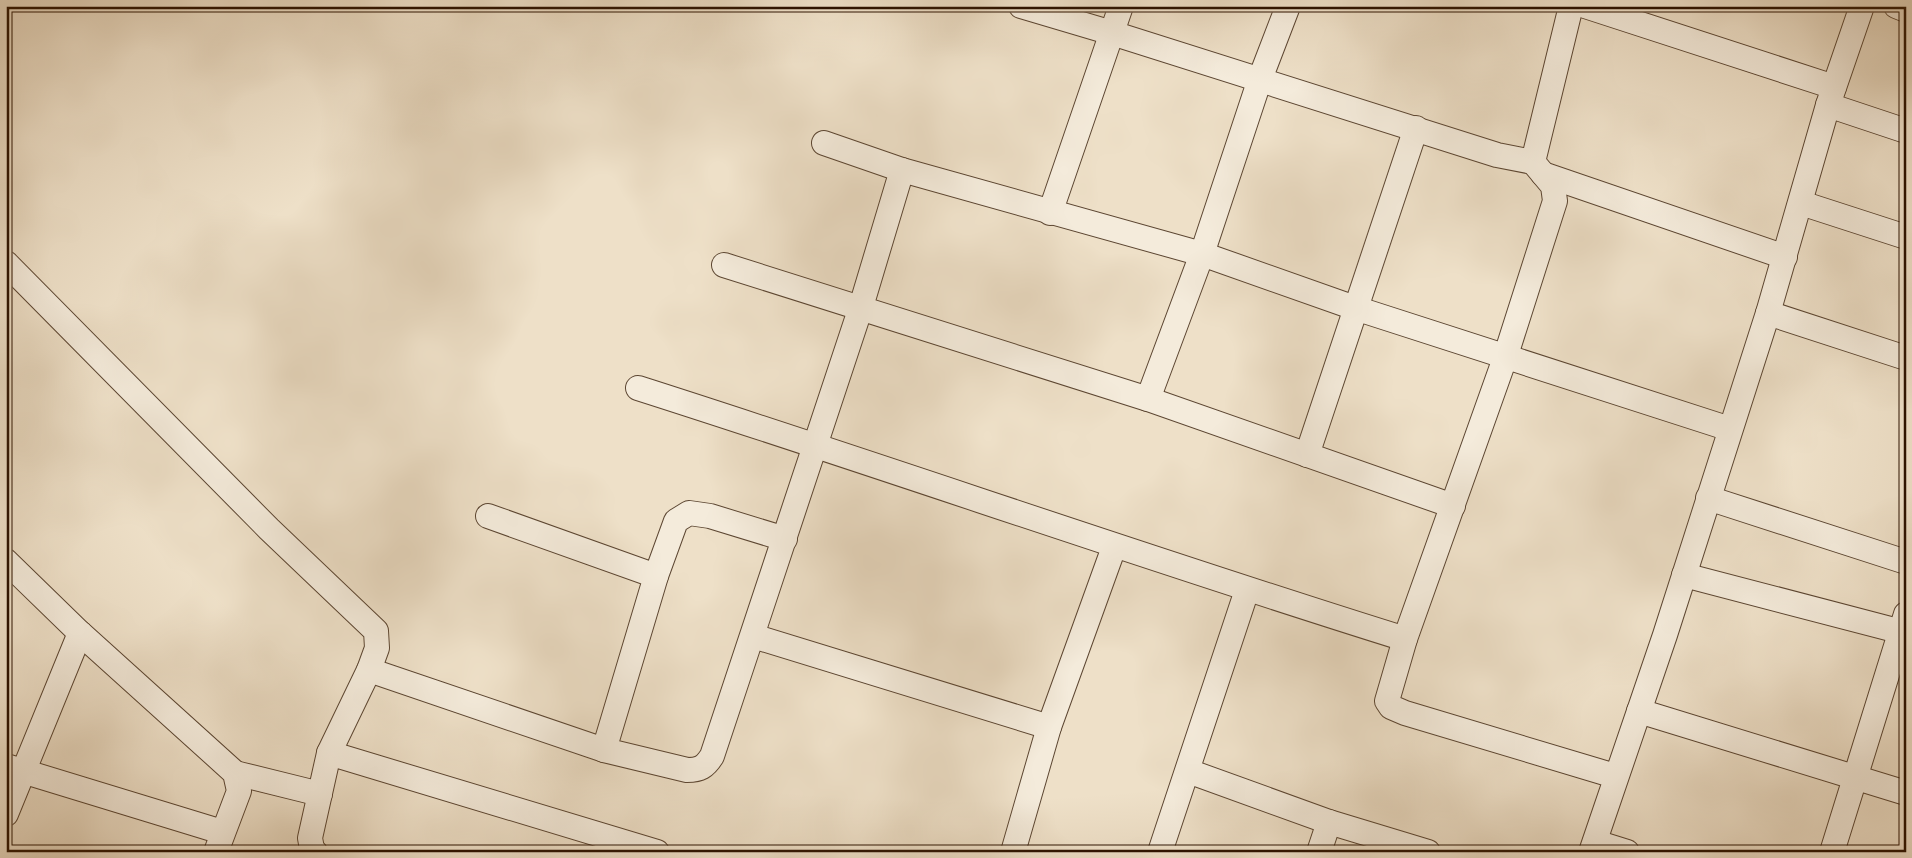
<svg xmlns="http://www.w3.org/2000/svg" width="1912" height="858" font-family="'Sorts Mill Goudy',serif">
<style>
.lines{fill:none;stroke-linecap:round;stroke-linejoin:round}
.minor-casing{stroke:#5c4632;stroke-width:26}
.minor{stroke:#f4ebdb;stroke-width:24}
</style>
<rect width="100%" height="100%" fill="#eee0c8"/>
<filter id="stains"><feTurbulence type="fractalNoise" baseFrequency=".004" numOctaves="4"/><feColorMatrix values="0 0 0 0 .2 0 0 0 0 .09 0 0 0 0 .02 0 0 0 .5 -.17"/></filter>
<radialGradient id="worn" r=".72"><stop offset=".6" stop-color="#630" stop-opacity="0"/><stop offset="1" stop-color="#630" stop-opacity=".3"/></radialGradient>
<g class="lines">
<defs>
<g id="minor">
<polyline points="1021,6 1112,33 1497,155 1533,162 1571,6"/>
<polyline points="1585,6 1834,87"/>
<polyline points="1896,6 1906,10"/>
<polyline points="1828,105 1906,131"/>
<polyline points="824,143 902,170 1202,254 1355,308 1730,429"/>
<polyline points="1533,162 1553,186 1555,201 1505,358 1405,639 1387,701 1391,707 1405,713 1615,776"/>
<polyline points="1543,174 1785,257"/>
<polyline points="1801,203 1906,237"/>
<polyline points="1050,213 1121,6"/>
<polyline points="6,263 269,529 376,631 377,648 369,670 329,753"/>
<polyline points="724,265 1148,399 1453,506"/>
<polyline points="1768,313 1906,358"/>
<path d="M638,388C895,470 1148,559 1405,639"/>
<polyline points="1148,399 1202,254 1260,79 1288,6"/>
<polyline points="1307,455 1416,128"/>
<polyline points="1708,498 1906,562"/>
<polyline points="488,516 656,576"/>
<polyline points="6,561 80,633 235,773 239,791 216,852"/>
<polyline points="1684,575 1906,633"/>
<polyline points="753,636 1049,727"/>
<path d="M369,670L604,750L687,770C700,770 705,767 712,756L860,310L902,170"/>
<polyline points="1639,711 1906,793"/>
<polyline points="604,750 656,576 676,521 689,513 710,516 785,539"/>
<polyline points="6,766 222,832"/>
<polyline points="1188,771 1329,822 1428,852"/>
<polyline points="235,773 320,794"/>
<polyline points="6,814 80,633"/>
<polyline points="1595,842 1627,852"/>
<polyline points="315,852 312,849 310,838 329,753 657,852"/>
<polyline points="1013,852 1049,727 1114,547"/>
<polyline points="1160,852 1247,590"/>
<polyline points="1319,852 1329,822"/>
<polyline points="1591,852 1665,635 1768,313 1828,105 1862,6"/>
<polyline points="1832,852 1906,614"/>
</g>
</defs>
<!-- minor casing -->
<use href="#minor" class="minor-casing"/>
<!-- minor -->
<use href="#minor" class="minor"/>
</g>
<!-- margin -->
<rect width="1912" height="858" fill="none" stroke="#eee0c8" stroke-width="25"/>
<rect x="8" y="8" width="1897" height="843" fill="none" stroke="#2c1200" stroke-width="2.5"/>
<rect x="12" y="12" width="1887" height="833" fill="none" stroke="#2c1200"/>
<rect width="100%" height="100%" filter="url(#stains)"/>
<rect width="100%" height="100%" fill="url(#worn)"/>
</svg>
